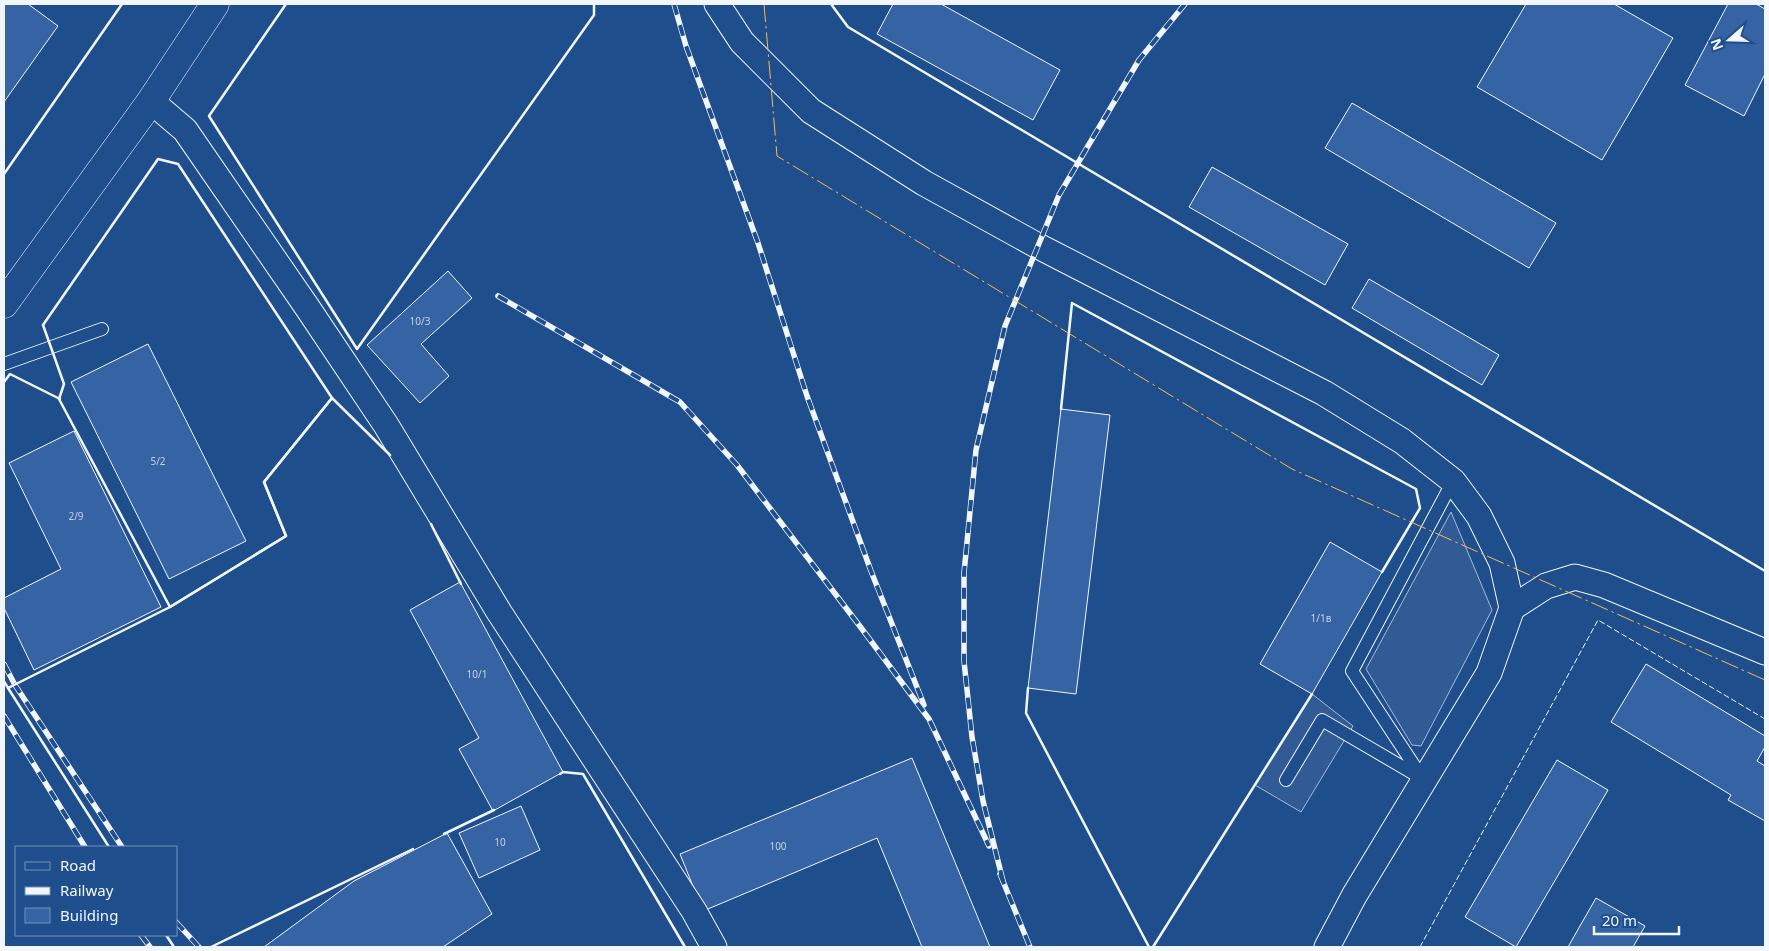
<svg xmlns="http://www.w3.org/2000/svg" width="1769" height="951" font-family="'Noto Sans',sans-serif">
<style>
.built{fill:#305b95;stroke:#a8bbd7}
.building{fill:#3563a3;stroke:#f2f6ff}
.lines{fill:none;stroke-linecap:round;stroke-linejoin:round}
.lane-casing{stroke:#f2f6ff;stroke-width:14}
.street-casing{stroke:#f2f6ff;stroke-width:27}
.secondary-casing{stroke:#f2f6ff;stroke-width:29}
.lane{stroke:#1f4e8c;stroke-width:12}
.street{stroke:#1f4e8c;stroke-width:25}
.secondary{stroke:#1f4e8c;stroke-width:28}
.rail-casing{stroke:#f2f6ff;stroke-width:5.5}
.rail{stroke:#1f4e8c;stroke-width:4;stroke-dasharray:11;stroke-linecap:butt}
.fence{stroke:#f2f6ff;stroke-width:1;stroke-dasharray:6 2.5;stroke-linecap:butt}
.wall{stroke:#f2f6ff;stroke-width:2.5}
.power{stroke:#ffb74d;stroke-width:1;stroke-dasharray:18 4 2.5 4;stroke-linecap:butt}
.labels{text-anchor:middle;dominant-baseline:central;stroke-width:4;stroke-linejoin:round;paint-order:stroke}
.number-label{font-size:10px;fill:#c3d1e8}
</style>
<rect width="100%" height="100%" fill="#1f4e8c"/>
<!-- built -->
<g class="built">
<polygon points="1451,512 1492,610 1421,746 1412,745 1366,669"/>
<polygon points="1312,694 1353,726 1301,812 1255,785"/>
</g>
<!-- building -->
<g class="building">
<polygon points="4,4 28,4 58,26 4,102"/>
<polygon points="893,4 941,4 1060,70 1033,120 877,34"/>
<polygon points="1526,4 1614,4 1673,38 1602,160 1477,87"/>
<polygon points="1728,4 1756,4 1765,9 1765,74 1744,116 1685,85"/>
<polygon points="1352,103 1556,223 1529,268 1325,148"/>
<polygon points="1212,167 1348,244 1325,285 1189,207"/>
<polygon points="448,271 472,298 421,344 449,376 420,403 367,345"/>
<polygon points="1369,279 1499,355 1482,385 1352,308"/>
<polygon points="148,344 246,541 169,579 71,382"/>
<polygon points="1061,409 1110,415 1076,694 1028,688"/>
<polygon points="74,431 161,607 34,670 4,608 4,598 61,569 9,463"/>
<polygon points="1330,542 1382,572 1312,694 1260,664"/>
<polygon points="460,582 563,772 493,811 459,749 479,738 410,610"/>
<polygon points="1646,664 1765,736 1765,747 1757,761 1765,766 1765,821 1728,800 1731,795 1611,722"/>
<polygon points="912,758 990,947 922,947 877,838 703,911 680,854"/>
<polygon points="1557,760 1608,790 1516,947 1465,917"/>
<polygon points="521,806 540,850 479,878 459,833"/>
<polygon points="447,833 492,914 443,947 264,947 354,881"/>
<polygon points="1596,898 1645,926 1633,947 1568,947"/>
</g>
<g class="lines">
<defs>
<g id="lane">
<polyline points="4,364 102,329"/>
<polyline points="1286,780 1322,720 1423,779 1352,671 1453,481"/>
</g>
<g id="street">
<polyline points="717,4 742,42 811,111 924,183 1038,246 1324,393 1402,441 1453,481 1479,516 1502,563 1512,608 1489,673 1354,896 1327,947"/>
<polyline points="151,101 185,130 307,307 386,425 499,612 694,911 714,947"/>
<polyline points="1512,608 1546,586 1575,577 1604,585 1765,652"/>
</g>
<polyline id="secondary" points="4,304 151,101 215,4"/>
</defs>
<!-- lane casing -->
<use href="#lane" class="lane-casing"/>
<!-- street casing -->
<use href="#street" class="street-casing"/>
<!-- secondary casing -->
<use href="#secondary" class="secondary-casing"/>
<!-- lane -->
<use href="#lane" class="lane"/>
<!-- street -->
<use href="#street" class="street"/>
<!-- secondary -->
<use href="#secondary" class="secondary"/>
<defs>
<g id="rail">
<polyline points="674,4 686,46 758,243 807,396 871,571 924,705"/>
<polyline points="498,296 680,402 737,465 862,629 929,719 989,846"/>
<polyline points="4,664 15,685 122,847"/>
<polyline points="4,716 85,847"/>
<polyline points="1000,874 1030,947"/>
<polyline points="1003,881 983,801 972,737 964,661 964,573 976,450 1005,326 1059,195 1139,60 1185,4"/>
<polyline points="176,922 199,947"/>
<polyline points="141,935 150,947"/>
</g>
</defs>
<!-- rail casing -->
<use href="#rail" class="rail-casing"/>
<!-- rail -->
<use href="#rail" class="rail"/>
<!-- fence -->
<polyline class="fence" points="1420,947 1598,620 1765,719"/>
<!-- wall -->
<g class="wall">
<polyline points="286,4 209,116 357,349 594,15 594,4"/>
<polyline points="831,4 848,27 1765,571"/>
<polygon points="158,159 178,164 332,398 264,482 286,536 170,607 59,399 64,384 43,325"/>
<polyline points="4,174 122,4"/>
<polyline points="4,382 10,374 60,399"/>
<polyline points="1061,409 1072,303 1416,489 1420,508 1382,572"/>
<polyline points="431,524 461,584"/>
<polyline points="4,681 8,688 10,687"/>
<polyline points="1028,688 1026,713 1149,947"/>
<polyline points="560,774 563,772 583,774 685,947"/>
<polyline points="444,834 494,810"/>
<polyline points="109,847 8,688 170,607 286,536 264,482 332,398 390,455"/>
<polyline points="166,935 174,947"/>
<polyline points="211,947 413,849"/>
<polyline points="1153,947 1312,694"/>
</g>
<!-- power -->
<polyline class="power" points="764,4 777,156 1292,469 1765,680"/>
</g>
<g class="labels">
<!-- number labels -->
<g class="number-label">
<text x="420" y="321">10/3</text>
<text x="158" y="461">5/2</text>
<text x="76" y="516">2/9</text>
<text x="1321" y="618">1/1в</text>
<text x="477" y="674">10/1</text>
<text x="500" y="842">10</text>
<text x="778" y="846">100</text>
</g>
</g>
<!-- border -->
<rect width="1769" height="951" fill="none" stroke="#f2f6ff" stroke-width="10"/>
<!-- legend -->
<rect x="15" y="846" width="162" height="90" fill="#1f4e8c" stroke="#7391ba"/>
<rect x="25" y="862" width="25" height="8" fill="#1f4e8c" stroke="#7391ba"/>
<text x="60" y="871" font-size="15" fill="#f2f6ff">Road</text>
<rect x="25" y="887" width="25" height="8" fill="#f2f6ff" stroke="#7391ba"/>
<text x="60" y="896" font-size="15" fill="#f2f6ff">Railway</text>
<rect x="25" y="908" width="25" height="15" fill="#3563a3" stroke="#7391ba"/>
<text x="60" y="921" font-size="15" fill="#f2f6ff">Building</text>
<!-- north arrow -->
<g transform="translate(1729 40) rotate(250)" stroke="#1f4e8c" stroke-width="4" paint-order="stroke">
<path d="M0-4L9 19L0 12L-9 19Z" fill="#f2f6ff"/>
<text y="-8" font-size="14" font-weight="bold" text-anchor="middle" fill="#f2f6ff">N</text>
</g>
<!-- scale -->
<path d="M1594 926v8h85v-8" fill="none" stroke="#f2f6ff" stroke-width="2.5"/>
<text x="1602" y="926" font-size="15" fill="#f2f6ff" stroke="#1f4e8c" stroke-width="4" paint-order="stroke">20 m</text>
</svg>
